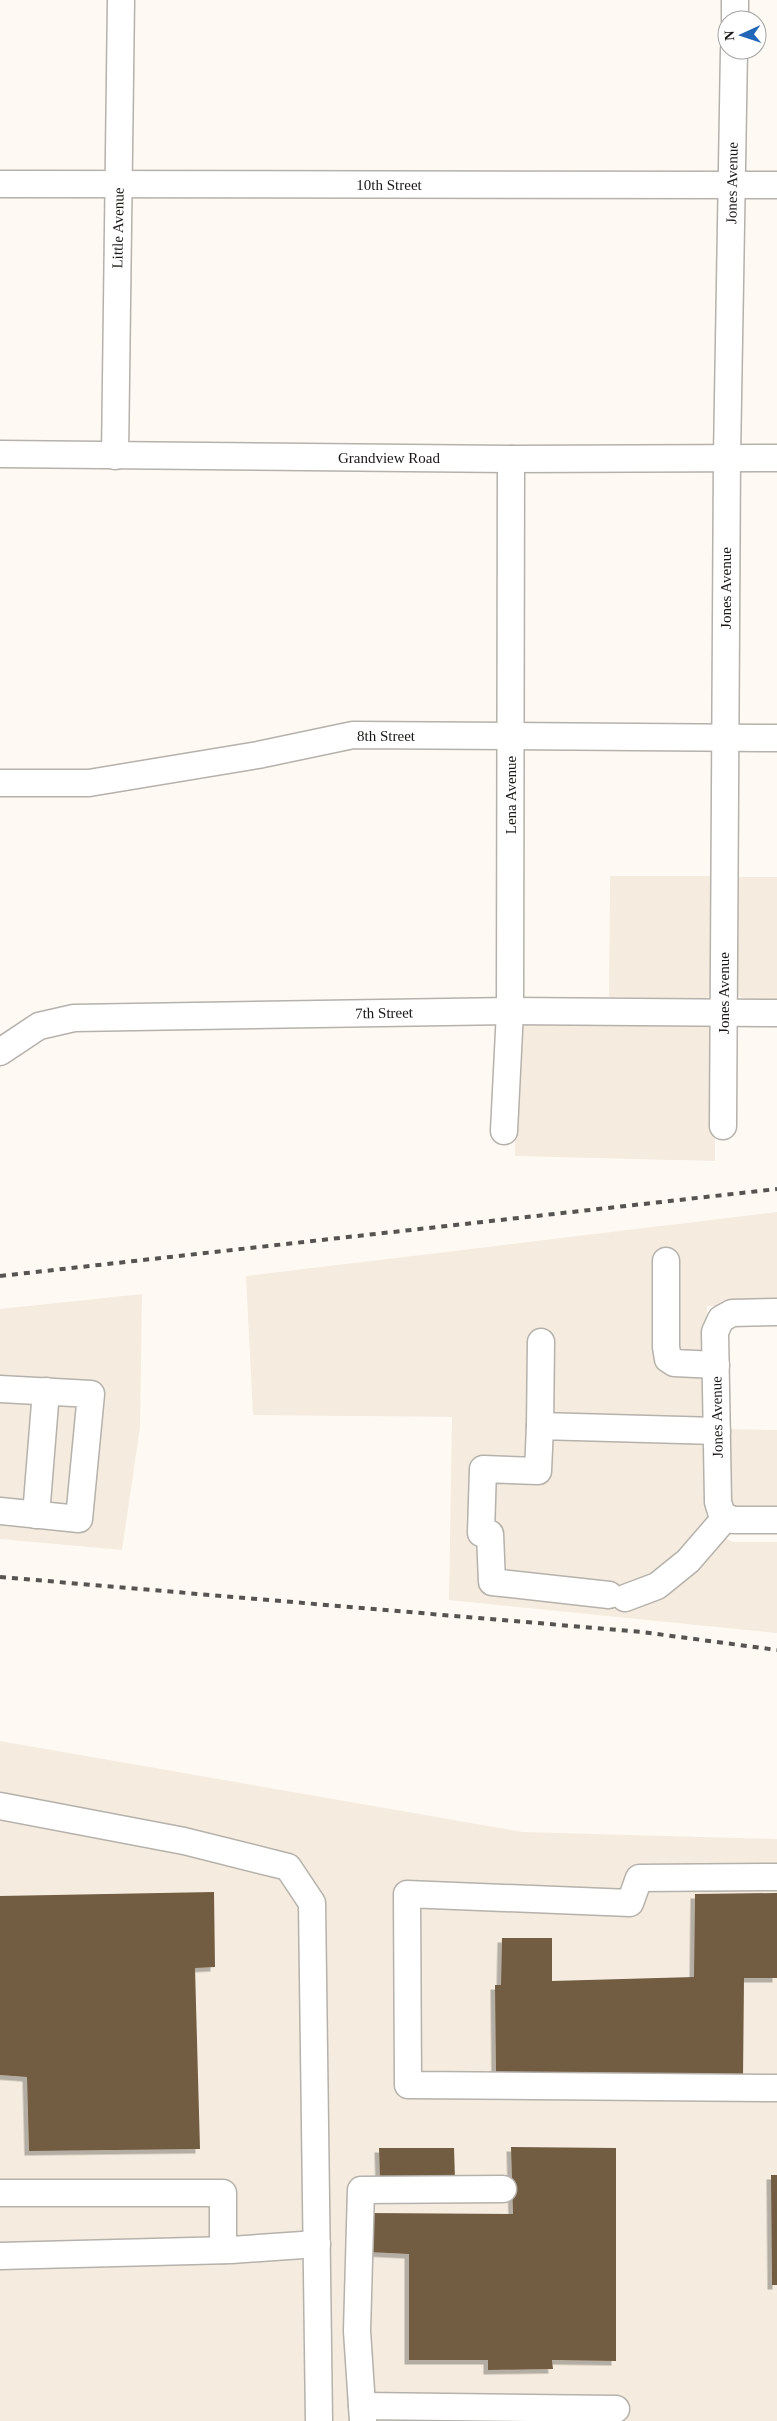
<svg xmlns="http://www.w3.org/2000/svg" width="777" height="2421" font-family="'Times New Roman',serif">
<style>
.built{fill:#f5ecdf}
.building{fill:#725c43;filter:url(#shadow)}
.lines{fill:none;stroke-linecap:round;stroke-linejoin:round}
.minor-casing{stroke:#b5b1ab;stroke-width:29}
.minor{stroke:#fff;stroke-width:26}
.rail{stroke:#565451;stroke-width:4;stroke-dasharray:6 6;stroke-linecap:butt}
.labels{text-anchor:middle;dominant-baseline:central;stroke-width:5;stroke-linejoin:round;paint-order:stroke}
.street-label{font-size:15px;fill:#191816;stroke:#fff}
</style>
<defs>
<filter id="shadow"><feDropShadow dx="-4.5" dy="4.5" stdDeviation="0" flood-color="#0004"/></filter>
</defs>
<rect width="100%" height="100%" fill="#fefaf3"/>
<!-- built -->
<g class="built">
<polygon points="610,876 715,876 714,993 705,999 609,997"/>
<polygon points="736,877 777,877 777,1001 746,1000 737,995 734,985"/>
<polygon points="706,1021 715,1029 715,1161 515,1156 517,1032 524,1024"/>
<polygon points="777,1212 777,1306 707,1306 706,1514 711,1525 721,1536 733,1542 777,1542 777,1633 449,1600 452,1417 253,1415 246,1276"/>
<polygon points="142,1294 140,1427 122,1550 0,1539 0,1309"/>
<polygon points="728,1429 777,1430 777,1513 734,1513 725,1500"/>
<polygon points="0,1741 523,1832 777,1839 777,2421 0,2421"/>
</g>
<!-- building -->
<g class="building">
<polygon points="214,1892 215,1967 195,1968 200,2149 29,2151 27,2077 0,2075 0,1896"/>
<polygon points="777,1893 777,1978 744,1978 743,2079 496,2077 495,1985 501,1985 502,1938 552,1938 552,1981 694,1977 695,1894"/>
<polygon points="511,2147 616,2148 616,2361 552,2360 553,2369 488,2370 488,2360 409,2360 409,2254 368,2252 367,2213 513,2214"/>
<polygon points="379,2148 454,2148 455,2180 380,2181"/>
<polygon points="771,2175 777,2175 777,2285 772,2285"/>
</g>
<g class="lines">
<defs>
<g id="minor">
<polyline points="735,20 735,0"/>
<polyline points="0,184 777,185"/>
<polyline points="0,454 511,459 777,458"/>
<polyline points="115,456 121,0"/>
<polyline points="0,783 89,783 258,755 353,735 777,738"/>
<polyline points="0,1052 39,1026 74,1018 510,1011 777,1013"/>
<polyline points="723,1126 727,457 734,50"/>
<polyline points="504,1131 510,1011 511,459"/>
<polyline points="666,1261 666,1347 668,1359 674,1363 716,1365"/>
<polyline points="777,1312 732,1313 721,1319 715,1332 718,1502 722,1515 733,1520 777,1520"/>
<polyline points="0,1389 91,1394 79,1519 0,1511"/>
<polyline points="540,1426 541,1342"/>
<polyline points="36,1515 46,1391"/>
<polyline points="609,1595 492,1582 490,1534 481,1533 483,1469 538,1471 540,1426 717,1431"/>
<polyline points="625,1598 657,1586 688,1561 726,1517"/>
<polyline points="0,1806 184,1841 288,1867 312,1903 319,2421"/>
<polyline points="777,1877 639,1878 630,1903 407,1894 408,2085 777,2088"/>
<polyline points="0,2193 223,2193 223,2250"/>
<polyline points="0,2256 231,2250 317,2244"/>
<polyline points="362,2406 357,2331 361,2190 503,2189"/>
<polyline points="363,2421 362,2406 616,2409"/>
</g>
</defs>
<!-- minor casing -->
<use href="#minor" class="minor-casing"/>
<!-- minor -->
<use href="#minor" class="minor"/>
<!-- rail -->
<g class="rail">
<polyline points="0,1276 777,1189"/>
<polyline points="0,1577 642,1632 777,1650"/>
</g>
</g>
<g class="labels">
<!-- street labels -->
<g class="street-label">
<text transform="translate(732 183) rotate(-89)">Jones Avenue</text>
<text x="389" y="185">10th Street</text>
<text transform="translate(118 228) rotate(-89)">Little Avenue</text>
<text x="389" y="458">Grandview Road</text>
<text transform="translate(726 588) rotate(-90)">Jones Avenue</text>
<text x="386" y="736">8th Street</text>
<text transform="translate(511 795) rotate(-90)">Lena Avenue</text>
<text transform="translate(724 993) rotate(-90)">Jones Avenue</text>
<text transform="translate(384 1013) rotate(-1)">7th Street</text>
<text transform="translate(717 1417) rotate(-91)">Jones Avenue</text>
</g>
</g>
<!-- north arrow -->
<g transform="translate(742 35) rotate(267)"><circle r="24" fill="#ffffff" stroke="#a3a3a2"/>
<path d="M0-4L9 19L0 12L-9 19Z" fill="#2267b7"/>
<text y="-8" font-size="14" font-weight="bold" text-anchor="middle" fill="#191816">N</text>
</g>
</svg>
